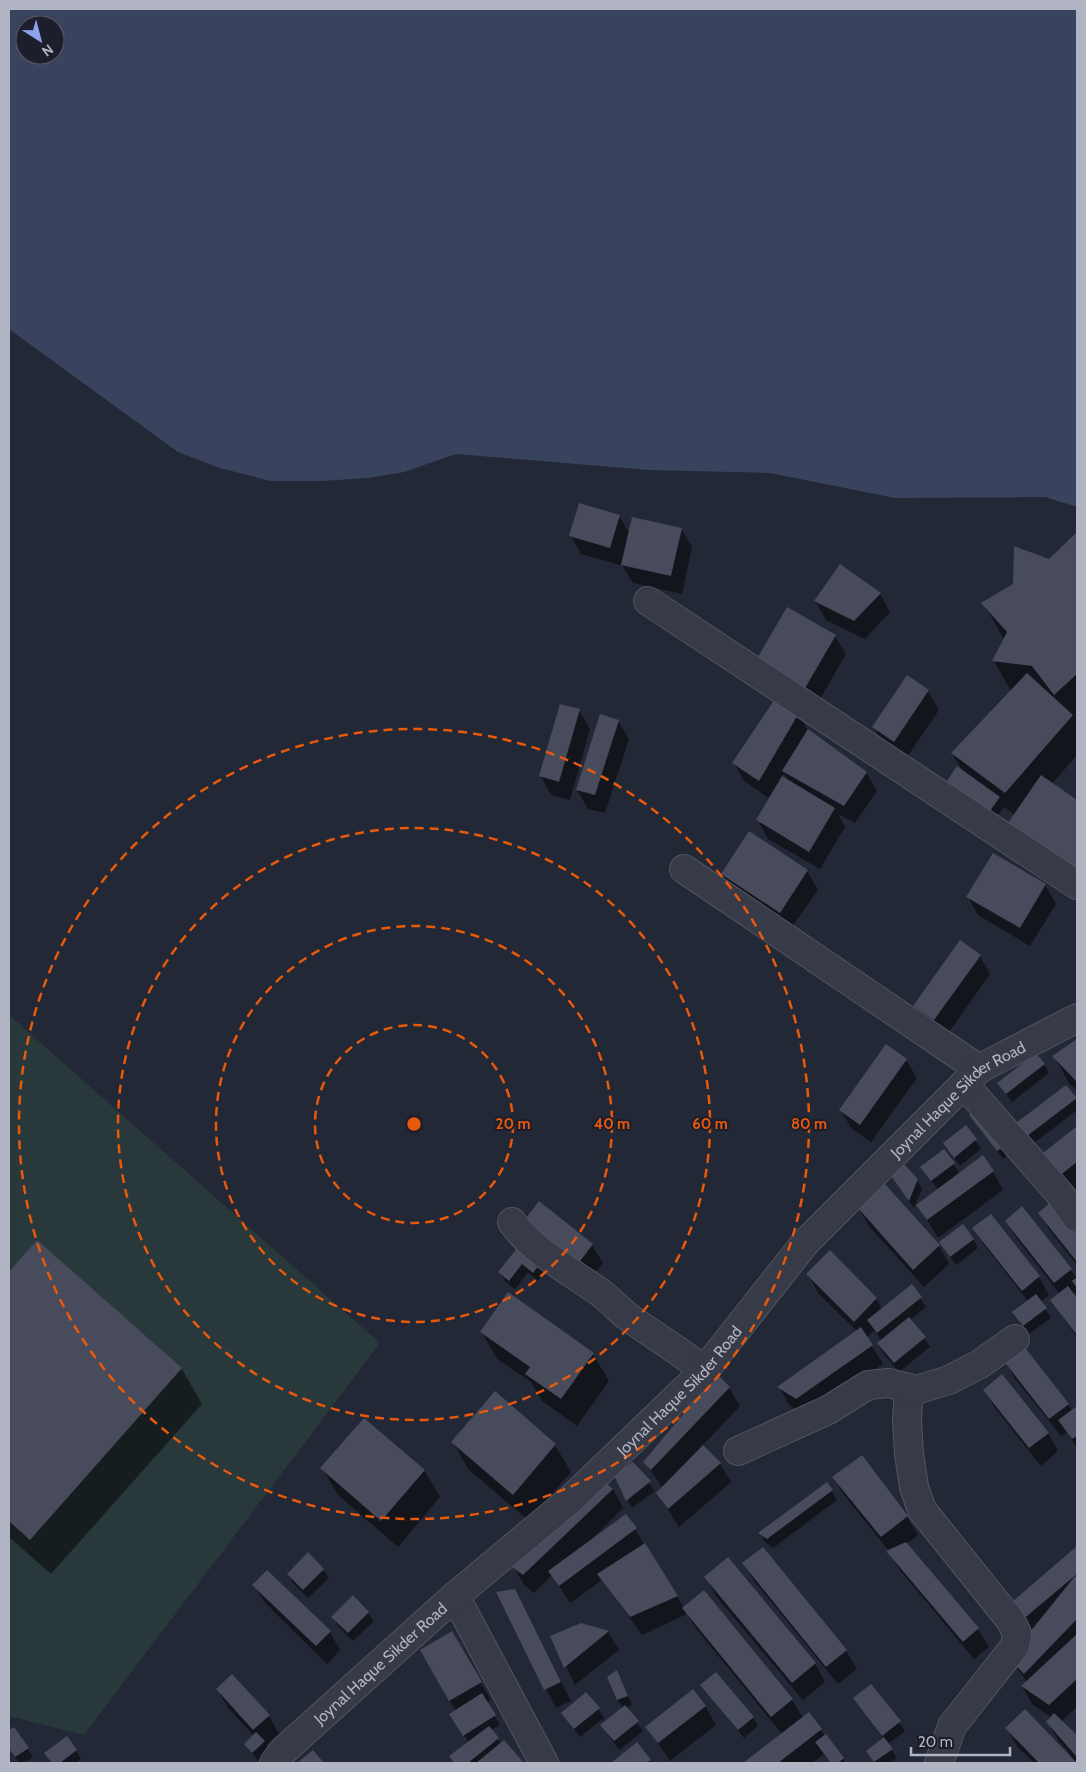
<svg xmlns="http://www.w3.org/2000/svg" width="1086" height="1772" font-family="Cabin,sans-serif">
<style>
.green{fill:#29383b}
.water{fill:#3a435d;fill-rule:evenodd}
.shadow{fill:#0007;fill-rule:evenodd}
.building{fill:#474b5c}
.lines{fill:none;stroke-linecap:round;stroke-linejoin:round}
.minor-casing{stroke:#515561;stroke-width:30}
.minor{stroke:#373a47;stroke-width:28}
.ring{fill:none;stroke:#e8590c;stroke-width:2.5;stroke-dasharray:9 6}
.labels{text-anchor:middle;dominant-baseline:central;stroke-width:4;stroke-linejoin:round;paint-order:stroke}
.street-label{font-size:16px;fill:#b1b5c3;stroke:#1c1f2b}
.centre{fill:#e8590c;stroke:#1c1f2b;stroke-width:2.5}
.ring-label{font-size:15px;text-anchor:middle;font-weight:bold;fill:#e8590c;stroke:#1c1f2b;stroke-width:4;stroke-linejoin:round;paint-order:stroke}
</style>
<rect width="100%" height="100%" fill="#232836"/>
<!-- green -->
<polygon class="green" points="9,1015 380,1343 84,1735 9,1716"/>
<!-- water -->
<path class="water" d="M9,9H1077V507L1045,497L895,498L770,473L648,470L456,454L404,472L368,478L322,481H270L220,468L178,452L9,329ZM25,25H55V55H25Z"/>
<!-- shadow -->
<g class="shadow">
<polygon points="619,516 630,534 681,529 692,547 682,594 633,583 621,563 620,565 581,554 571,536"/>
<polygon points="1075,535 1077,538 1077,755 1052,784 1077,801 1077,886 1015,815 1004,807 992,823 952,753 1011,691 994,661 1004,639 983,603 1050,561"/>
<polygon points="880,594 890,612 865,639 826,620 815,601"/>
<polygon points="835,636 846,654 815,708 767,680"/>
<polygon points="908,677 928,691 939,710 905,760 884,746 874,727"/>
<polygon points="579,710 590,729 570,800 551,795 541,776"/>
<path d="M798,714L808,730L866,772L877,791L855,823L838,814L845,827L820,869L768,839L758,820L770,799L744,781L734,763ZM784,774L789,781L782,777Z"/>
<polygon points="600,715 618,721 629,739 605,813 588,809 577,790"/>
<polygon points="750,833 807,871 818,890 790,930 733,892 722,874"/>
<polygon points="1045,885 1056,904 1030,946 978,915 968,897"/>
<polygon points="980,956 990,974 945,1038 925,1024 915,1006"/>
<polygon points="1077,1041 1077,1091 1069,1083 1054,1056"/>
<polygon points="906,1060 917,1078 871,1142 851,1128 841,1110"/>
<polygon points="1044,1064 1049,1073 1012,1102 999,1083"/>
<polygon points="1076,1099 1077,1110 1033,1144 1023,1132"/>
<polygon points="976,1124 1013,1151 1003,1159"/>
<polygon points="966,1127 981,1149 960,1166 944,1144"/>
<polygon points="1077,1128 1077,1188 1065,1198 1039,1157"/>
<polygon points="944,1151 960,1174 993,1172 1003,1190 938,1238 918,1205 938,1190 922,1167"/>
<polygon points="917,1180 922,1189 914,1208 896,1182"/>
<polygon points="884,1184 939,1246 949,1264 924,1287 869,1226 858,1207"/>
<polygon points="1053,1202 1077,1233 1077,1265 1050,1231 1040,1213"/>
<polygon points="539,1203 592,1245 603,1263 589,1281"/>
<polygon points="1006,1221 1071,1270 1077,1279 1077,1291 1073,1295 1077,1301 1077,1338 1052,1300 1060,1294 1017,1239"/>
<polygon points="974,1228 1039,1277 1049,1295 1041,1302 1051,1318 1029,1334 1014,1312 1028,1301 985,1246"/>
<polygon points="973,1239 978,1248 956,1265 946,1251"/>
<polygon points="37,1242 182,1369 202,1404 51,1574 9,1537 9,1274"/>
<polygon points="518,1249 539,1264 544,1273 538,1281 528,1272 515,1289 505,1281 500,1272"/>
<polygon points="830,1252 876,1299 882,1309 912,1286 926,1307 910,1320 930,1347 899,1372 883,1353 878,1344 882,1341 874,1330 867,1338 883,1364 807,1417 789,1405 779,1387 857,1331 818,1293 808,1274"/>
<polygon points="482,1332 593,1354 609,1381 577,1426 542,1401 531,1382 497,1359"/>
<polygon points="1005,1361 1068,1404 1072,1411 1077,1407 1077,1448 1067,1432 1061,1436 1015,1379"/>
<polygon points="717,1376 729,1388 740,1406 702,1446 720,1464 731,1482 679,1527 657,1493 662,1487 645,1462"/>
<polygon points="985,1390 1048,1433 1058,1451 1041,1466 995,1408"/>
<polygon points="453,1442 555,1445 571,1472 529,1521 468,1469"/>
<polygon points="861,1457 907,1517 918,1535 906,1544 978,1629 989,1647 974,1659 899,1569 889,1551 844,1495 833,1477"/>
<polygon points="633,1463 655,1491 632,1508 627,1500"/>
<polygon points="322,1468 424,1470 440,1497 398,1547 338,1495"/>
<polygon points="613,1489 623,1508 588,1543 635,1529 684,1608 792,1700 803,1718 808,1714 846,1763 831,1763 824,1754 812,1763 745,1763 782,1734 694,1626 687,1614 642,1635 602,1580 570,1603 552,1575 534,1593 524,1585 514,1567"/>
<polygon points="832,1491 837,1500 773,1548 765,1542 760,1533"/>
<polygon points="763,1548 846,1651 857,1669 838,1684 755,1582 744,1564"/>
<polygon points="1077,1548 1077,1707 1062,1721 1077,1736 1077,1763 1034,1763 1017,1746 1007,1728 1069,1756 1071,1755 1058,1740 1047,1722 1051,1717 1033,1705 1022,1687 1027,1682 1010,1658 1014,1601"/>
<polygon points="323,1570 329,1578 308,1598 293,1583 288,1574"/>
<polygon points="706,1577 815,1663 825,1682 803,1700 716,1596"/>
<polygon points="254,1585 330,1632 340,1650 327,1664 265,1603"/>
<polygon points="514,1590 571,1701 556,1708 498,1593"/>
<polygon points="368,1613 374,1621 353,1641 338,1626 333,1617"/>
<polygon points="581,1625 608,1632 619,1650 575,1685 552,1637"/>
<polygon points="452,1633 491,1700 487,1703 500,1725 491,1730 501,1744 504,1742 522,1763 454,1763 450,1757 469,1743 456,1723 456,1711 421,1651"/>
<polygon points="617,1671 632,1705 626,1708 643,1731 619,1750 602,1726 623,1709 618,1700"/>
<polygon points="702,1685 753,1717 758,1726 744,1738"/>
<polygon points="871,1685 905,1731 888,1744 897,1758 890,1763 875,1763 873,1760 884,1739 854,1698"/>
<polygon points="218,1690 269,1716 279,1734 266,1746 269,1751 258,1761 245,1744 254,1736 228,1708"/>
<polygon points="705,1706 716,1725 670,1761 647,1727"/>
<polygon points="598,1709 604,1718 580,1737 563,1713"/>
<polygon points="14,1728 33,1757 24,1763 19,1763 9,1749 9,1732"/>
<polygon points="637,1744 652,1763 613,1763"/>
<polygon points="76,1750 81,1759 76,1763 52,1763 46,1754"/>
</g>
<!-- building -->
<g class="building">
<polygon points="579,503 620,515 610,548 569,536"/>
<polygon points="632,517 682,528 671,576 621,565"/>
<polygon points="1076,533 1077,674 1054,695 1032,666 992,661 1007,632 981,603 1013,584 1014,546 1049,559"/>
<polygon points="840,564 881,593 854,621 814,601"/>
<polygon points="787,607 836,635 804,690 755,662"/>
<polygon points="1027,673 1073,715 1005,793 951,753"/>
<polygon points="907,675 929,690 894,742 872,727"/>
<polygon points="775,699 799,713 759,781 732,763"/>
<polygon points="560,704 580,709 559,782 539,776"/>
<polygon points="600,714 619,720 595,795 576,790"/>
<polygon points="808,729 867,772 844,806 782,771"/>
<polygon points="957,766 1000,797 987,815 944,785"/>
<polygon points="1041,775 1077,800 1077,871 1008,823"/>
<polygon points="782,776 835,808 809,852 756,820"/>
<polygon points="749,831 808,870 780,913 721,874"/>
<polygon points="993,853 1046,884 1020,928 966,897"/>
<polygon points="960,940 981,955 934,1020 913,1006"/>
<polygon points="1077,1039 1077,1082 1052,1056"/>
<polygon points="886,1044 907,1059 860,1125 839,1110"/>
<polygon points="1036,1053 1045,1064 1006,1094 997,1083"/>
<polygon points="1066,1085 1077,1098 1027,1136 1016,1123"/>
<polygon points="981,1106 1009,1142 997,1151 969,1115"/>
<polygon points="966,1125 977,1139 954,1158 943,1143"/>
<polygon points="1077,1126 1077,1162 1054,1180 1038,1157"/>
<polygon points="944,1149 955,1163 931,1181 920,1167"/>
<polygon points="983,1155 994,1171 927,1220 916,1205"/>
<polygon points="901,1161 918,1179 909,1201 889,1173"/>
<polygon points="884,1183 940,1245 913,1270 857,1207"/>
<polygon points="1053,1200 1077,1231 1077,1262 1038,1213"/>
<polygon points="539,1201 593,1244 578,1264 524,1221"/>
<polygon points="1022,1206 1072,1269 1054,1283 1005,1221"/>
<polygon points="991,1214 1040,1276 1022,1291 972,1228"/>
<polygon points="963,1224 974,1239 950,1257 939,1242"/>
<polygon points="37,1240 182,1368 30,1540 9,1521 9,1272"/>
<polygon points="518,1247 540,1264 533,1273 522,1264 509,1281 498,1272"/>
<polygon points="830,1250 877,1298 854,1322 806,1274"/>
<polygon points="1077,1277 1077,1288 1072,1281"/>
<polygon points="912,1284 922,1297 877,1333 867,1320"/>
<polygon points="1068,1286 1077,1298 1077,1335 1050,1300"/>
<polygon points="508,1292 594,1353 561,1399 525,1374 530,1367 480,1332"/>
<polygon points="1036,1294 1047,1308 1023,1326 1012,1312"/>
<polygon points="909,1317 926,1337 894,1363 877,1343"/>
<polygon points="861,1327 873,1345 796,1399 777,1387"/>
<polygon points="1023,1345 1069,1404 1049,1419 1003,1360"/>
<polygon points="717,1374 730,1387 651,1470 643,1462"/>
<polygon points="1002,1374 1049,1433 1029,1448 983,1390"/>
<polygon points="495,1391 556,1444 513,1495 451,1442"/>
<polygon points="1077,1406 1077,1436 1072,1439 1058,1420"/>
<polygon points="364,1418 425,1470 381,1521 320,1468"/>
<polygon points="703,1445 721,1463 668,1509 656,1493"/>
<polygon points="862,1455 908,1516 881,1537 832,1477"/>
<polygon points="633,1462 651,1481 626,1501 614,1475"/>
<polygon points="603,1480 613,1489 523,1575 512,1567"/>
<polygon points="827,1482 833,1490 767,1539 758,1533"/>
<polygon points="626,1514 637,1528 559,1586 548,1571"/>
<polygon points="906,1542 979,1628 963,1642 886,1551"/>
<polygon points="645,1543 678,1596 630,1617 597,1574"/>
<polygon points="1077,1546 1077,1574 1021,1621 1013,1601"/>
<polygon points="763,1547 847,1650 826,1667 742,1563"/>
<polygon points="308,1552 324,1569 303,1590 287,1574"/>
<polygon points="728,1557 816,1663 792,1683 704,1577"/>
<polygon points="267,1570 331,1631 316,1646 252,1585"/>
<polygon points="1075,1576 1077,1578 1077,1619 1024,1674 1009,1658"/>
<polygon points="515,1589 561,1682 544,1690 496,1592"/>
<polygon points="704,1590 793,1699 771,1717 682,1608"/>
<polygon points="353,1595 369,1612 348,1633 331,1617"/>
<polygon points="581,1623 609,1631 564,1668 550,1636"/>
<polygon points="452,1631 482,1682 449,1701 420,1650"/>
<polygon points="1077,1634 1077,1679 1049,1705 1021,1686"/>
<polygon points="617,1670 628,1696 617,1700 607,1677"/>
<polygon points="716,1672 754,1717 738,1730 700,1685"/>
<polygon points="232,1674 270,1715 253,1730 216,1689"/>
<polygon points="871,1684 901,1721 882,1736 853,1698"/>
<polygon points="693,1689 706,1706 658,1743 645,1727"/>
<polygon points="586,1692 600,1708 574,1729 561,1713"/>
<polygon points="482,1693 496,1715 463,1736 449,1714"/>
<polygon points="625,1705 639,1721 614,1741 600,1725"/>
<polygon points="1025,1709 1077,1763 1039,1763 1005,1728"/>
<polygon points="809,1712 822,1729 778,1763 743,1763"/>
<polygon points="1054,1713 1077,1735 1077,1757 1046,1722"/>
<polygon points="489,1726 499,1738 468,1763 454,1763 449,1756"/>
<polygon points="14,1727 29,1748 15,1757 9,1749 9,1730"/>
<polygon points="256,1732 265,1741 252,1753 244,1744"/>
<polygon points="826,1734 844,1758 838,1763 831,1763 815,1742"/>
<polygon points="67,1736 77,1750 60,1763 52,1763 44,1753"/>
<polygon points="884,1737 893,1749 874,1762 866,1751"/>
<polygon points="504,1740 524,1763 476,1763"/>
<polygon points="637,1742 651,1760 646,1763 611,1763"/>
<polygon points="313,1750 324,1763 297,1763"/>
</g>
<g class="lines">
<defs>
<g id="minor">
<polyline points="648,601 1077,885"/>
<polyline points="684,869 979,1069"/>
<polyline points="964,1084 1060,1194 1077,1218"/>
<path d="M512,1222C532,1251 573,1273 601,1293C610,1300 618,1309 627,1316C652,1335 680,1350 704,1371"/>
<polyline points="909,1388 907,1420 909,1454 914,1487 922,1510 1011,1621 1017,1633 1015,1646 952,1726 939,1763"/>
<polyline points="738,1451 828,1410 868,1385 889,1383 916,1390 949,1380 980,1364 1015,1339"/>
<polyline points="455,1596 544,1763"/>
<path id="s1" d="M274,1763L283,1751L455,1596L571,1499L704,1371L805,1243L979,1069L1077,1018"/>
</g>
</defs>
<!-- minor casing -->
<use href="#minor" class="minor-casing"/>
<!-- minor -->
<use href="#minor" class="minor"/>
</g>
<!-- distance rings -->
<g class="ring">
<circle cx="414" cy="1124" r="99"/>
<circle cx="414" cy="1124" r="198"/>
<circle cx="414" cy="1124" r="296"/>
<circle cx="414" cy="1124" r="395"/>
</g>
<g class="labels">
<!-- street labels -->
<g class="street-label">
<text stroke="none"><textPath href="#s1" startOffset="956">Joynal Haque Sikder Road</textPath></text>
<text stroke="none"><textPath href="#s1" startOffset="551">Joynal Haque Sikder Road</textPath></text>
<text stroke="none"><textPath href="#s1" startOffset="146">Joynal Haque Sikder Road</textPath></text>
</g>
</g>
<circle cx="414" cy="1124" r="8" class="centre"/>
<g class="ring-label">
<text x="513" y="1129">20 m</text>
<text x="612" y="1129">40 m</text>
<text x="710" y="1129">60 m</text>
<text x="809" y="1129">80 m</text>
</g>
<!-- border -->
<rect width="1086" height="1772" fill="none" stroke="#b1b5c3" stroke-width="20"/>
<!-- north arrow -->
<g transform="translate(40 40) rotate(144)"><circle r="24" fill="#1c1f2b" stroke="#585b68"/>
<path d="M0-4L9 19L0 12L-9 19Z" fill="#8fa1ea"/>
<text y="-8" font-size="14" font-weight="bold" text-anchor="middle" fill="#b1b5c3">N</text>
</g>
<!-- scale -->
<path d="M911 1747v8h99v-8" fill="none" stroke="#b1b5c3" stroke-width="2.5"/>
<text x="918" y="1747" font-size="15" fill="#b1b5c3" stroke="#1c1f2b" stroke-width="4" paint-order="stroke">20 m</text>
</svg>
